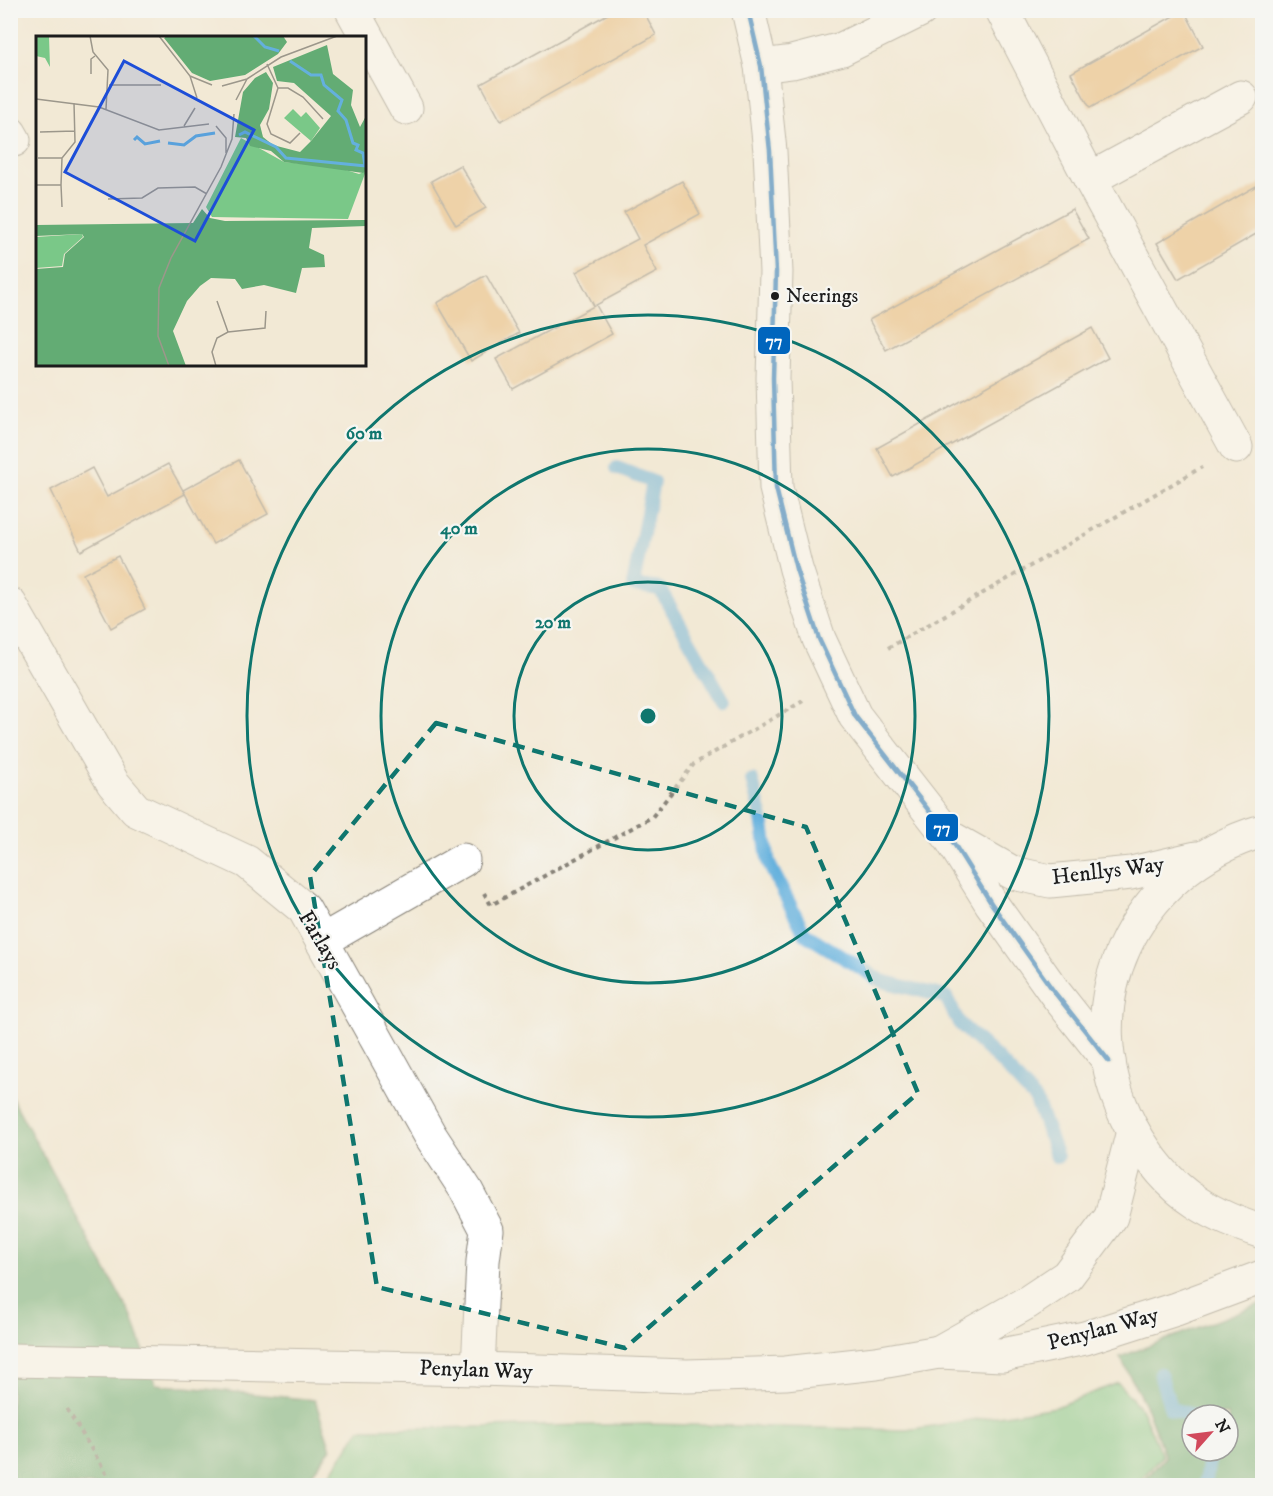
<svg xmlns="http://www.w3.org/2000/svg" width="1273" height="1496" font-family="'IM FELL DW Pica',serif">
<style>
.green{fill:#7ac888;stroke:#4b7252;stroke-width:1.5}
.forest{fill:#63ac74;stroke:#406448;stroke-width:1.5;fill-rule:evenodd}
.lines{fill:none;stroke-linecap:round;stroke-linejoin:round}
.stream{stroke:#64b0dd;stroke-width:14}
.building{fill:#e8b571}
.minor-casing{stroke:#878278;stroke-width:35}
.path{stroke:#878278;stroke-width:4;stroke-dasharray:4.5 4.5;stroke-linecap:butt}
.minor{stroke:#fff;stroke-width:33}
.bus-1-casing{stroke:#f6f6f2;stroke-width:9}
.bus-1{stroke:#0065bd;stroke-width:4.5}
.marked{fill:none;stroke:#0f766e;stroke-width:4.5;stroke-dasharray:12 8;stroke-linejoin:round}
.ring{fill:none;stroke:#0f766e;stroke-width:3}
.bus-dot{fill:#1c1c1c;stroke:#f6f6f2;stroke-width:2}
.labels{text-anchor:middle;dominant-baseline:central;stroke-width:4.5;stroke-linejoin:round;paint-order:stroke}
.bus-label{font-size:20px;fill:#1c1c1c;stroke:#f6f6f2;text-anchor:start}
.street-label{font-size:22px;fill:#1c1c1c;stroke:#f6f6f2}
.inset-river{fill:none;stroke:#64b0dd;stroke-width:3}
.inset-road{fill:none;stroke:#9c978b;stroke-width:1.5}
.view{fill:#1d4ed8;fill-opacity:0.15;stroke:#1d4ed8;stroke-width:3}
.inset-edge{fill:none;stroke:#1c1c1c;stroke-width:3}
.centre{fill:#0f766e;stroke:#f6f6f2;stroke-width:3}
.ring-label{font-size:18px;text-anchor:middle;font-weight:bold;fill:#0f766e;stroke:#f6f6f2;stroke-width:4.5;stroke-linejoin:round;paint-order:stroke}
.line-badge{stroke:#f6f6f2;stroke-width:2}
.badge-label{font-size:16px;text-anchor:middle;font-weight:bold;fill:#fff}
</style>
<rect width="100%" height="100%" fill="#f6f6f2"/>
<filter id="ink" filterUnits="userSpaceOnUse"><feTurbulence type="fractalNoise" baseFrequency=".0167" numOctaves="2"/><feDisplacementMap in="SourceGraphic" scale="12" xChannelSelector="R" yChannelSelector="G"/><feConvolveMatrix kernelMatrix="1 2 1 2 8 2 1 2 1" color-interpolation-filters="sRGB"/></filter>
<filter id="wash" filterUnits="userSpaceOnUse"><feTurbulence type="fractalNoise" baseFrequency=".008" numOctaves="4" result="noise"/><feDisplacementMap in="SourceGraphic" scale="24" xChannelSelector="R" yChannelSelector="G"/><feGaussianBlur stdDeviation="1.35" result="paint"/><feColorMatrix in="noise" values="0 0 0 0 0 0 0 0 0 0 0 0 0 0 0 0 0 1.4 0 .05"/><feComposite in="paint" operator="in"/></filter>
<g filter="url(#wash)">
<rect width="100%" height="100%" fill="#f2e9d5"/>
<!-- green -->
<polygon class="green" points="1118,1383 1142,1410 1162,1456 1136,1485 323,1485 360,1429 651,1424 906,1430 1056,1407"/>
<!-- forest -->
<g class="forest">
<polygon points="10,1094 131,1316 156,1384 315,1400 331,1449 303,1485 11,1485"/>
<path d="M1262,1303V1485H1140L1165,1457L1147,1409L1120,1357ZM1192,1415H1228V1451H1192Z"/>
</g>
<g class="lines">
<!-- stream -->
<g class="stream">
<polyline points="617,468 653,482 633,585 660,589 724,701"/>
<polyline points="752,780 762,819 769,864 805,934 882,981 946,997 959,1023 999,1060 1036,1100 1057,1157"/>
<polyline points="1160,1374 1171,1409 1192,1415"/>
<polyline points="1205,1486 1210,1451"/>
</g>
</g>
<g id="blocks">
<!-- building -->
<g class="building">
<polygon points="615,10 643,10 656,35 501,121 481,84"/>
<polygon points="1184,10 1203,46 1090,108 1071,73"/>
<polygon points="460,165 486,208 456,225 431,181"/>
<polygon points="682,181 700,214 643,245 657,272 596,305 612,334 513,389 496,359 594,306 576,272 638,239 624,212"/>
<polygon points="1263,182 1263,230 1178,279 1157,243"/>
<polygon points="1072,209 1089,239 886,350 869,320"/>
<polygon points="486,275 519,333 471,361 437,303"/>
<polygon points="1092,328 1108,358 893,477 877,448"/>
<polygon points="239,460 268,514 213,544 183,490"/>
<polygon points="168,464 185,494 81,551 51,490 92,468 107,497"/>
<polygon points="118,556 145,609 111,628 83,574"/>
</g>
</g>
</g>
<g filter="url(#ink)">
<use href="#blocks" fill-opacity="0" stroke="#878278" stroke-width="1.5"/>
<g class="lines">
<defs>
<g id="minor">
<polyline points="352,10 406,108"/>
<polyline points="748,10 761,66 770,151 776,272 773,378 776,488 796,569 819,639 855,716 951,839 991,903 1055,993 1109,1061"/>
<polyline points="1002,10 1090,179 1236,447"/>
<polyline points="761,66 792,62 842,49 921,10"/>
<polyline points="10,133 14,140"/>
<polyline points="1090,179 1241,97"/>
<polyline points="10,604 113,783 136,810 247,862 304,909 430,1135 466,1190 487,1230 483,1261 478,1369"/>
<path d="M1262,831C1133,869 1067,1006 1131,1127C1147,1156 1168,1184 1196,1202C1217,1216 1239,1224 1262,1232"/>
<polyline points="953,839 1013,873 1050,881 1131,873 1196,858"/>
<polyline points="322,941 463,860"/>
<polyline points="939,1352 1028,1302 1067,1276 1111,1217 1133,1131"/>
<polyline points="10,1360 478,1369 687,1376 785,1373 876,1363 939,1352 1002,1355 1085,1338 1176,1309 1262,1277"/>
</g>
</defs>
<!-- minor casing -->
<use href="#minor" class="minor-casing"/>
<!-- path -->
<g class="path">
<polyline points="888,648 1202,467"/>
<polyline points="484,893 491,905 652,817 694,764 803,701"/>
<polyline points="10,1270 19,1286"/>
<polyline points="67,1409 114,1486"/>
</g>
<!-- minor -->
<use href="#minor" class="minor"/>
<defs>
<polyline id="bus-1" points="748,10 761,66 770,151 776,272 773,378 776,488 796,569 819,639 855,716 951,839 991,903 1055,993 1109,1061"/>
</defs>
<!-- bus-1 casing -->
<use href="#bus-1" class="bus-1-casing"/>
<!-- bus-1 -->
<use href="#bus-1" class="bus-1"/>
</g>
</g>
<!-- marked area -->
<path d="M0 0H1273V1496H0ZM436,723L806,827L918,1093L625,1348L377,1287L310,876Z" fill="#f2e9d5" fill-opacity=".55" fill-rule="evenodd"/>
<path class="marked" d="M436,723L806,827L918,1093L625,1348L377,1287L310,876Z"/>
<!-- distance rings -->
<g class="ring">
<circle cx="648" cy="716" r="134"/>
<circle cx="648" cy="716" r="267"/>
<circle cx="648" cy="716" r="401"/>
</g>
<!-- markers -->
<circle class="bus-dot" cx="775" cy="296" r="5"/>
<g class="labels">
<!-- bus labels -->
<g class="bus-label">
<text x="786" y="296">Neerings</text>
</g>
<!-- street labels -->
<g class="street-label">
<text transform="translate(1108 871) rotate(-7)">Henllys Way</text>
<text transform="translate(320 940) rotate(59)">Farlays</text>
<text transform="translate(1103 1329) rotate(-15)">Penylan Way</text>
<text transform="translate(476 1370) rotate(2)">Penylan Way</text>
</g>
</g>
<!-- overview -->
<g transform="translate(36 36)">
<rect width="330" height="330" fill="#f2e9d5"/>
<path d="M0,0H13L14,31L9,22L0,20ZM257,73L265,81L270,76L284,92L275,105L248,82ZM205,102L248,126L300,131L323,138L330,135L312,183L176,181L170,171ZM46,198L47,201L28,218L26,230L0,232V201Z" fill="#7ac888"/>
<path d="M131,0H247L251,6L242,18L209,39L174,45L156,37L128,2ZM291,9L297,38L317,54L315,69L324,91L330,80V135L327,137L248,126L235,115L214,110L210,102L199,101L207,56L219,42L230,36L237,47L233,73L224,89L227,101L237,109L264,116L275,105L295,80L258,47L241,45L237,31ZM166,173L174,182L189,185L330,184V190L276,192L273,212L288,219L289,231L266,232L260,257L228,249L206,253L199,243L175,242L164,250L151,265L137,295L150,330H0V233L27,231L29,218L48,201L46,198L0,200V189L157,187Z" fill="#63ac74"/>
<path class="inset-river" d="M218,0L229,11L243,15M254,25L275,39H285L288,49L306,64L302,75L310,84L317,107L322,109L320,114L327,117L329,130M203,99L209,96L240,111L250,122L330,130M98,104L101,101L109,108L124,105M132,107L148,109L160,100L179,97"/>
<path class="inset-road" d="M54,0L57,16L72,34L70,73M123,0L154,40L161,62M231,28L242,52L231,88L235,98L254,107L264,97M55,38V23L59,20M154,40L176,49M73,49H125M186,50L211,43L245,21L301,0M242,52H252L267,61L287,83M0,63L63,71L123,94L173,88M200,64L211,43M148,90L159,72M180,90L190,102V117M4,96L39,95M2,122H26M0,149H25L26,171M25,149L26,122L39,106L38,67M72,163L106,162L122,152L159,151L171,158M181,265L192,296M133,330L122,300L123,252L135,222L185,131L196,103L198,78M180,330L176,316L181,302L192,296L229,292L230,275"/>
<path class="view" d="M88,25L218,94L159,205L29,136Z"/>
<rect width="330" height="330" class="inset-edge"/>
</g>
<circle cx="648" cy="716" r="9" class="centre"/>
<g class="ring-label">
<text x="364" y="439">60 m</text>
<text x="459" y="534">40 m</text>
<text x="553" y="628">20 m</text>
</g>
<g class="line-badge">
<rect x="757" y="326" width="34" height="29" rx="6" fill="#0065bd"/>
<rect x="925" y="813" width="34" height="29" rx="6" fill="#0065bd"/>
</g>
<g class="badge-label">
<text x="774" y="346">77</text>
<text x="942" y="833">77</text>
</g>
<!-- margin -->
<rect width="1273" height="1496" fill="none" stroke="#f6f6f2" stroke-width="36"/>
<!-- north arrow -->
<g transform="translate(1210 1433) rotate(62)"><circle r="28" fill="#f6f6f2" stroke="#9f9f9c" stroke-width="1.5"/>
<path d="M0-4.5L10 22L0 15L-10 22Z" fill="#d1495b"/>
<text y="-9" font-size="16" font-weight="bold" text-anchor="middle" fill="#1c1c1c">N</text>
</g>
</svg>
